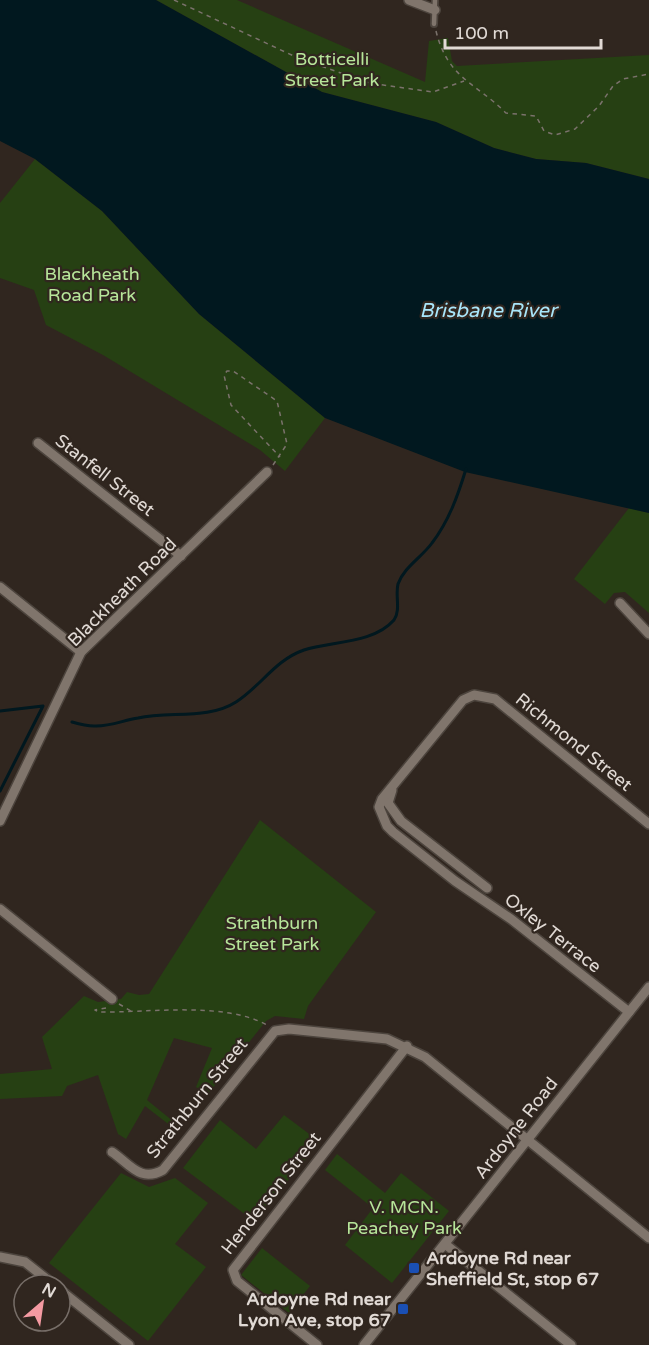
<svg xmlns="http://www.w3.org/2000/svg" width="649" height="1345" font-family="'Varela Round',sans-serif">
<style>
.green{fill:#264013}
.water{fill:#01181f}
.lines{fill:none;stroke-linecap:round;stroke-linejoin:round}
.stream{stroke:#01181f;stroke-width:3}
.service-casing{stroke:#4c443d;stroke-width:8}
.minor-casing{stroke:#4c443d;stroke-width:12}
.path{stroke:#7b726c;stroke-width:1.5;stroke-dasharray:4.5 4.5;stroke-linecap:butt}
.service{stroke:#80756c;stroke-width:4.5}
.minor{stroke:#80756c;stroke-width:9}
.transit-dot{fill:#1a4fb4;stroke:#30261f;stroke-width:2}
.labels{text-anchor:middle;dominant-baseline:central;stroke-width:4.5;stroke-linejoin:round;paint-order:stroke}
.park-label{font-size:18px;fill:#b7e69a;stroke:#30261f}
.street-label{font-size:18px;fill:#e1dad5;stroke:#30261f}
.poi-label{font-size:18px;font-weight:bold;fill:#e1dad5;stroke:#30261f;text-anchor:start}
.water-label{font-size:20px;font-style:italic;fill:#a9e6fa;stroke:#30261f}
</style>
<rect width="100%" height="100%" fill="#30261f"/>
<!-- green -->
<g class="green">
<polygon points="156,0 237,0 425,82 429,41 448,38 452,61 457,66 649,55 649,179 586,163 536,159 494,148 436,122 322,92"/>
<polygon points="35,159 102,211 199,314 325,418 285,471 260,450 103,355 46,325 34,290 0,278 0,203"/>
<polygon points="629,508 649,513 649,613 625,592 614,593 605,604 574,579"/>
<polygon points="260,820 376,912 308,1006 304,1019 275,1016 266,1021 208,1094 196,1087 212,1048 174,1038 147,1100 179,1126 183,1126 176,1134 176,1130 145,1106 126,1139 118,1134 98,1075 67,1086 62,1096 0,1099 0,1074 52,1069 42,1037 84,996 98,1002 121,999 127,992 139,995 149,994"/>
<polygon points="284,1115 320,1142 254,1221 183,1168 220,1120 256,1149"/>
<polygon points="337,1154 385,1193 401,1173 449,1211 392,1283 345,1245 373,1208 325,1170"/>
<polygon points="121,1173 149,1187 175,1178 208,1203 175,1244 206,1267 148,1341 49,1263"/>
<polygon points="262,1248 310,1286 289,1313 241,1275"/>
</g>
<!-- water -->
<polygon class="water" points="0,0 156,0 322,92 436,122 494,148 536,159 586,163 649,179 649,513 465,472 325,418 199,314 102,211 35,159 0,141"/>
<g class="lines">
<!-- stream -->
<g class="stream">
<polyline points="0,711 43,706 0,791"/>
<path d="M72,722C79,724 87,726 94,726C109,727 124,720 138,718C170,711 208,720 236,702C261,686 275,660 304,650C331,641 373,644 394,620C401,610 395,595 398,584C404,567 422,557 432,543C449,521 458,495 466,469"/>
</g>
<defs>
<polyline id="service" points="434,24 435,0"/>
<g id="minor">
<polyline points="409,0 435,10"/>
<polyline points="38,443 181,556"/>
<polyline points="0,587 81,652"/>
<polyline points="620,603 649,634"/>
<polyline points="392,790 388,803 401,821 487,888"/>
<polyline points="0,821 81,652 267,472"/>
<polyline points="0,909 112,999"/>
<polyline points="629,1012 511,919 455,881 393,832 387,826 379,807 382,799 463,700 474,695 495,699 649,824"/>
<path d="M112,1152C130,1164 140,1183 163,1170L275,1031L289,1029L387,1039L425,1057L649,1238"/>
<polyline points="445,1244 571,1345"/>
<polyline points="0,1257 25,1262 54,1285"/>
<polyline points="60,1290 129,1345"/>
<polyline points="317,1345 237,1281 233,1270 407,1046"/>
<polyline points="364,1345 649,987"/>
</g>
</defs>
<!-- service casing -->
<use href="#service" class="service-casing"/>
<!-- minor casing -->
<use href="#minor" class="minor-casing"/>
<!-- path -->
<g class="path">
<polyline points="174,0 298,58 369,83 433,92 464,81"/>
<path d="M436,31C448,79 475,82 506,113L536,116L544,131L555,135L575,129L599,106L613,86L623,79L649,74"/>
<polyline points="273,465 287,444 277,401 233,371 227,371 224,375 231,405 280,457"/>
<polyline points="119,1004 131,1011"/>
<path d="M106,1008L95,1010L99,1012C147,1013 223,1001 267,1025"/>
</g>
<!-- service -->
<use href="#service" class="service"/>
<!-- minor -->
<use href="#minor" class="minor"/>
</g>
<!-- markers -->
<g class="transit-dot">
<rect x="408" y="1262" width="12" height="12" rx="3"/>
<rect x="397" y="1303" width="12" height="12" rx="3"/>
</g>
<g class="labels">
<!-- park labels -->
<g class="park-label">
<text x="332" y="59">Botticelli<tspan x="332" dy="21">Street Park</tspan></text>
<text x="92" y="274">Blackheath<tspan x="92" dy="21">Road Park</tspan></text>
<text x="272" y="923">Strathburn<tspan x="272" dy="21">Street Park</tspan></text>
<text x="404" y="1207">V. MCN.<tspan x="404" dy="21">Peachey Park</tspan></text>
</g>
<!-- street labels -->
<g class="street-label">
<text transform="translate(105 475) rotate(38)">Stanfell Street</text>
<text transform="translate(122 592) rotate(-45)">Blackheath Road</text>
<text transform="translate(574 742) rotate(39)">Richmond Street</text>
<text transform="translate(553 933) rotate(38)">Oxley Terrace</text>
<text transform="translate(197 1098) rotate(-51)">Strathburn Street</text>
<text transform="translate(516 1128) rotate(-52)">Ardoyne Road</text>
<text transform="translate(271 1193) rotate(-52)">Henderson Street</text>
</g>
<!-- poi labels -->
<g class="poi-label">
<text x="426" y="1258">Ardoyne Rd near<tspan x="426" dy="21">Sheffield St, stop 67</tspan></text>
<text x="391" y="1299" text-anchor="end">Ardoyne Rd near<tspan x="391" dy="21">Lyon Ave, stop 67</tspan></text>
</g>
<!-- water labels -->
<g class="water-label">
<text x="488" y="311">Brisbane River</text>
</g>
</g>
<!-- north arrow -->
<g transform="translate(42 1303) rotate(29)"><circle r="28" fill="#30261f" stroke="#776e68" stroke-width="1.5"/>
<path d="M0-4.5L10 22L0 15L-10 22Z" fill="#f49aa2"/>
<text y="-9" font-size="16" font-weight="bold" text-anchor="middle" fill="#e1dad5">N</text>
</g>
<!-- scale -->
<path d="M445 39v9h156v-9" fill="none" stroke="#e1dad5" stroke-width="3"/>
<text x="454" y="39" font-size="18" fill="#e1dad5" stroke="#30261f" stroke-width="4.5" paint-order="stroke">100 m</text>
</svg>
